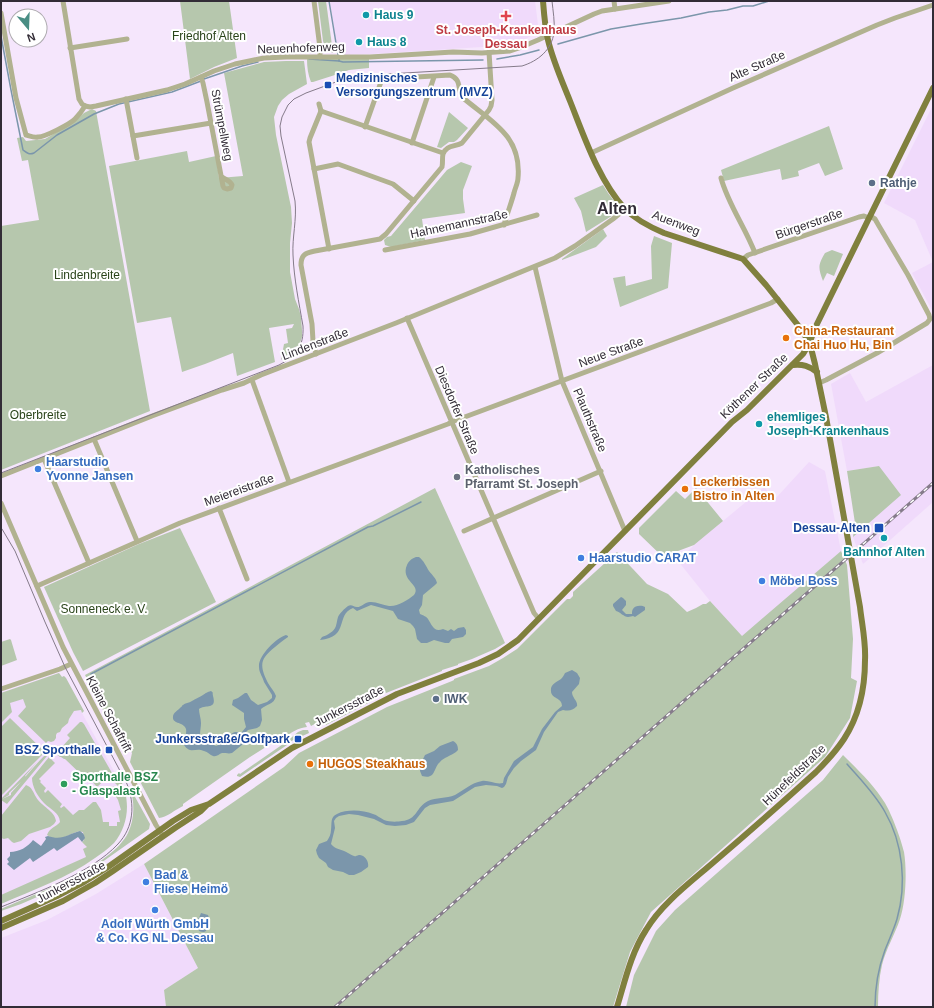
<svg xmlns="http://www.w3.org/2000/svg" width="934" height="1008" font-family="Arial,sans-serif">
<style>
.built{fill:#f0dafb}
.green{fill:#b6c7ad}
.water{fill:#7b96ab}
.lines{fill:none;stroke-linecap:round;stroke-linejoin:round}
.stream{stroke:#7b96ab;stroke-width:1.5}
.minor{stroke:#b1b290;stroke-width:5}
.major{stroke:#80803e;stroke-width:6}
.tram{stroke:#857b8a;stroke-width:1}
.rail-casing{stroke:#857b8a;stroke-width:3}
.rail{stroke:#fff;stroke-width:1.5;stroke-dasharray:4.5;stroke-linecap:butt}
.culture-dot{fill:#0f9aa8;stroke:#fff;stroke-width:1.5}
.health-dot{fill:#e0444e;stroke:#fff;stroke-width:1.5}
.transit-dot{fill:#1a4fb4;stroke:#fff;stroke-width:1.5}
.service-dot{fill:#5c6f8a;stroke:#fff;stroke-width:1.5}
.food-dot{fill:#e8710a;stroke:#fff;stroke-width:1.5}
.shop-dot{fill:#3f7fe0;stroke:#fff;stroke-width:1.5}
.worship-dot{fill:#6b7280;stroke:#fff;stroke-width:1.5}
.leisure-dot{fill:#2e9e5b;stroke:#fff;stroke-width:1.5}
.labels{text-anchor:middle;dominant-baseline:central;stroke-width:4;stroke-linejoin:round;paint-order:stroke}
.culture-label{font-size:12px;font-weight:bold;fill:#0d838f;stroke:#fff;text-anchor:start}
.health-label{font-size:12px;font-weight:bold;fill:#be3a42;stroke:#fff}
.park-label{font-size:12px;fill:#2a441a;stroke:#fff}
.street-label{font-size:12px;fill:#322c36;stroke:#fff}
.transit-label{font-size:12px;font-weight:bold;fill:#164399;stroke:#fff;text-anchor:end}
.service-label{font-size:12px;font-weight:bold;fill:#4e5e75;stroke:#fff;text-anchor:start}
.food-label{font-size:12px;font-weight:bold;fill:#c56008;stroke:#fff;text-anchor:start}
.shop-label{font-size:12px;font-weight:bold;fill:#366cbe;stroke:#fff;text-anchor:start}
.worship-label{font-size:12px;font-weight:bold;fill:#5b616d;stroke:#fff;text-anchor:start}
.leisure-label{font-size:12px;font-weight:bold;fill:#27864d;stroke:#fff;text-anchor:start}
.district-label{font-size:16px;font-weight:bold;fill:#322c36;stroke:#fff}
</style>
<rect width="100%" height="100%" fill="#f5e6fc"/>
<!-- built -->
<g class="built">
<polygon points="330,1 535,1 538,25 537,30 534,34 516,45 371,54 338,55"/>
<polygon points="933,105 933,312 912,273 933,262 915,220 906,215 884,203"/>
<polygon points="933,365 933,502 863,564 853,537 900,495 879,466 847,471 831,384 850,373 866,402"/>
<polygon points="809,462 825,471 841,551 742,637 710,601 678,561 694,545 764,487 775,499"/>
<polygon points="59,673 62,677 64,676 66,678 82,713 116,775 117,781 119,780 123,794 120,828 101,850 1,900 1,693"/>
<polygon points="144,864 198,968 164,990 166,1007 1,1007 1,938 47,920 96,894"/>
</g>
<!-- green -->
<g class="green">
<polygon points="180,1 229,1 237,58 214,67 190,79"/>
<polygon points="318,1 326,1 333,53 326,49 323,41"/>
<path d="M307,59H369V68L349,70L338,74L313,82H311C308,75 307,67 307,59Z"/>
<polygon points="286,61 304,61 307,84 289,94 282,100 278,106 274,117 276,135 291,207 292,223 290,243 290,272 295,299 299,309 301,317 302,330 302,337 299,346 295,347 293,349 292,348 290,351 291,352 281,360 284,344 288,343 286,329 292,328 294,324 269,328 275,362 237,376 233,353 205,364 182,372 171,317 137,323 109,166 187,151 189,162 216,156 219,178 243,176 224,73 264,62"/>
<polygon points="92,109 96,111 150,411 1,470 1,226 39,220 28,160 22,161 17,138 23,137 26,141 45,139 74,122 84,113"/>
<polygon points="449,112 468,128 457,140 454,142 449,142 441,148 437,147"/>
<polygon points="829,126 843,169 825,176 819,163 798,171 799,176 782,180 780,169 724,181 721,170"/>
<polygon points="461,162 472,166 463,190 463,199 465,213 422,219 425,240 391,247 385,245 384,240 387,237 391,236 447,170"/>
<polygon points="603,185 608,193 617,205 615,214 586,232 581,211 574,198"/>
<polygon points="603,229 607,236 596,247 562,260 562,259"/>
<polygon points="654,236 672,243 668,288 620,307 613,278 625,276 626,286 652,279 651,246"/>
<path d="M832,250L843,254L834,276L827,273L823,281C818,268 818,265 825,253Z"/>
<polygon points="879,466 901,495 853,537 855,523 847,471"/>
<path d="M435,488L505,643L495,649L472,659L458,664V665L442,670V671L386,693L385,692L370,700V702L326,725L322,719L319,720L320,721L311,726L309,722L305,723L307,727C299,728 290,732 285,738L283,736L270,745H269L250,757L183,804V806C176,809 166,818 159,818L130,762L132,753L130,749L122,747L85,675Z"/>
<polygon points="696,488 723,521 694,545 678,551 669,559 666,560 639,534 639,528 676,491 685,499"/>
<polygon points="180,528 216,602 83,671 73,652 44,587 139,544"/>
<polygon points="841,551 847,565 853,639 851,678 857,681 850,718 825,757 651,912 630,952 613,1007 166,1007 164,990 198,968 144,864 284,767 299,753 387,707 452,681 454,680 454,679 489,666 503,658 517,649 567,599 570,599 573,596 573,592 617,552 647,584 668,594 687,612 696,608 703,604 706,604 710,601 742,636"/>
<polygon points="10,639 11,640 17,660 1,666 1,642"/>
<polygon points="59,673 62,677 64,676 66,678 84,711 82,713 81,710 74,711 69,719 68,723 62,728 60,732 57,733 56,735 56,738 54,741 51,742 48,741 46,743 18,716 26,707 23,699 10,703 12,712 1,723 1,693"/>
<polygon points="10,718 45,752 1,796 1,727"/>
<polygon points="80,722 82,722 84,724 112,773 97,787 90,779 88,781 65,759 64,759 61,757 60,757 54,752 60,745 62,747 70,738 67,735"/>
<polygon points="303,730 308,730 309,733 289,742 287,745 240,777 237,776 237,775 239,773 240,774 286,742 298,732"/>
<path d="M46,754L47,756L7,804L1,800V799L37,762L25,776L26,777L9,793V795L2,799L11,795V793C23,780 33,767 46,754Z"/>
<path d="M843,755C858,770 874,785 885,803C892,815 901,839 904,852C907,870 906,901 900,919C895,934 886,949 882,965C879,978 878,993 878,1007H626L634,975L656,931L675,910L823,780Z"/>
<path d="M49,757L55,763L39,779L41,781L40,782L46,788L44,791L45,793L48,790L62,804L60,807L61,808L64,806L73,815L79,810H84L93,802H96L101,810L103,822H109V826H117V822H120L118,811L121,810L118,800L110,787L111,786L112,788L114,786L116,788L118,786L115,783L120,779C131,799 129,825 114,843C108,849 101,854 95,858C67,878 33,890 1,904V895L86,857L83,849L87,847L82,842L84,840L83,832C73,828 62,846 47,835C49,828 56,827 60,822C59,812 51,810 44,803C38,797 32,787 32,778Z"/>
<path d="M26,785C32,787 33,792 36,797C41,806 55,811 56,821L54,824L50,827L29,834L21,841L14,843L12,842L8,838L4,839L1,838V816Z"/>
<path d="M129,786L150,824L149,829L98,865L75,879L51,891L21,904L1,911V909C35,894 111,867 128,833C135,818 135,801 129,786Z"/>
</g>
<!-- water -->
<g class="water">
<path d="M416,557H419C424,561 426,566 429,571C432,575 436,578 437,583L435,585L423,595L422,605L419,610L420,614C423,615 427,617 428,619C432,625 434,633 443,629L448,631L451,629L454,631L458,628L464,627L466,630V634L463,637L452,639L449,643H445L434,640L427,643H421L417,639L415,629L413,626L410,623L398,619L393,611L371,605L357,611L353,608C335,615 350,637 320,640L322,637C324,636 328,635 330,633C337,629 336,624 338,617C339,614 345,608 348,606C352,604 353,607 357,607C362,607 366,601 371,602C377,602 383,605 389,606C397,607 408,600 414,595C422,585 400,581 407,565C409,561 411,559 416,557Z"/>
<path d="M621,597L623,598L626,601V605L622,610L626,614H632C632,612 632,610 633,609C635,605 642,605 645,607V610L635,617L633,616C632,616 630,617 628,617C624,617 620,612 616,611L613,606V604Z"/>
<path d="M286,635L288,636V637C283,640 279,644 275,647C260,659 259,665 268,683C271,688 274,691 276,696C274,705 266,704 261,709L262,720L260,726L257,728L248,730L246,732L243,744L232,753C229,754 226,753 222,753C219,754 217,757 213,756C210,755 208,752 204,751C195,747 191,755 184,745C184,740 187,734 186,729C184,722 172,724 173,717C173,712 178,711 181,707C182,707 182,705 183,705C185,703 189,703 192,701C195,699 200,697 203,695C206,693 207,692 211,691C214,694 212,691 213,696C217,710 206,704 199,709C199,714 201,718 201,723C201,729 199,733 201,739L216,746C224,744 230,733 235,732C237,732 240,732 242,732L246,727L244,719V713L232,705L233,700L238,698L245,693H247L251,700L258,705L267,702L272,698V695L264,682C263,677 259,673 259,667C258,656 276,638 286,635Z"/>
<path d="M572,670L577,673L580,678L579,684L572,692C572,698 578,701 577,706C572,711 569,711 563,710L558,712L544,732L536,750L521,761L514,768L508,777L506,784L504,787L502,788L497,786L486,785L475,787L453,801L430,805L425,808L414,822L406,825L395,826L386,825L374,819L358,815L349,814L339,816L336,818L334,821L335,828L331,844C336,850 342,849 348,853C350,854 351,855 354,856C357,857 356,855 360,855C366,856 369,862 368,867L361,872L354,875H349L343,872L333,870L328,867L326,863L319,858L317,854L316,850L319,844L327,841C329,838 331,834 331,830C332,823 330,817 337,814C347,809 363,810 373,814C377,815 380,818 384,820C389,822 397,822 402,821C417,820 416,807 428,801C436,797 446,799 455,795C464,790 471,783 482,781C489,780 496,785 503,783L504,778L514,761L533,747L542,729L555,712L562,706C562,697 551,699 551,691C550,684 557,682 561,679C563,677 564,675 565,673Z"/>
<path d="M453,741C457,743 458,746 458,750L456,752C451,756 444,757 440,762C433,768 436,780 422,776L420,771V765L425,755L434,751L440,746Z"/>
<path d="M80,831C83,833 84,834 85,838L82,842L78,837L57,851L54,848L33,862L30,858L14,870L7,864L9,862L7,859L10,856V852C19,852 28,847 33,840L41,846L46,839L45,837L48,836C62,841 68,834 80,831Z"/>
<path d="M201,913L208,915L209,918L206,931L204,932C197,932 196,927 196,921L199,918Z"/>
</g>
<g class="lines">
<!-- stream -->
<g class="stream">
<polyline points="329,1 338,55"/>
<path d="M1,36L11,90L23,150C27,153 29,155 34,153L57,135L94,114L119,104L172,92L201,81"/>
<polyline points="558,44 611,29 641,24 681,18 709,12 727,10 743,6 753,6 769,1"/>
<polyline points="309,59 339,61"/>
<polyline points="339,59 339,61 343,62 483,60"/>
<polyline points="497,59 520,55 539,50"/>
<polyline points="204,79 242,66 258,62"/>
<polyline points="91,674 368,527 373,526 421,502"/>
<path d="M847,764C860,779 875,794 885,812C903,843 907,884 897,919C894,929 889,940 885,950C878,969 875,987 875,1007"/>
</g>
<!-- minor -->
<g class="minor">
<polyline points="63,1 79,99 82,104 85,106"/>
<polyline points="314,1 320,48 320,57"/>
<polyline points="614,1 615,9"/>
<path d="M1,13L16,98L26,135C30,136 34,138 38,137C45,137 70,124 75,119C79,115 82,111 85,106"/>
<polyline points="70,48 127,39"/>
<path d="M201,77L203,83L207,102L223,186L224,188L227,189L231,188L232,185C230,180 225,180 221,176"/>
<polyline points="126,99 137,158"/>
<polyline points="319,104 321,111"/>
<polyline points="85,106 90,107 96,106 167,90 185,84 214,71 235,64 264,58 286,57 370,57 453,52 482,53 510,51 519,48 538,40 594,14 602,11 669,1"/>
<polyline points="321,111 310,138 309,142 329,249"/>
<polyline points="321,111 443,153"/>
<path d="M365,127L382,79L450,75C462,80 457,87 462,97C490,121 522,135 518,178C518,183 515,188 514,193C511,204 507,214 504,225"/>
<polyline points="133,136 211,123"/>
<polyline points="412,143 434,77"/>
<polyline points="591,153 733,88 877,25 895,18 933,5"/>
<polyline points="314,169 338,164 393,184 414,201"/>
<path d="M721,178C728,204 745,227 755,253"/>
<polyline points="385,250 470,234 537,215"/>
<polyline points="743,259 748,255 859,217 864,216 869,218"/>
<polyline points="535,267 562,381 625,531"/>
<path d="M407,318C449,417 492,514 534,613L539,619"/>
<path d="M316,354L313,341L312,324L301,265C301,254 306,253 315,251L380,239L386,234L442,167C443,162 442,158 443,154C446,145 455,147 462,143L489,110L491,106L492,100L489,52"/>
<polyline points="252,380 289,482"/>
<polyline points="819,383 826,380 877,353 927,323 930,319 929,315 908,275 879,226 875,219 870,216"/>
<polyline points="94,439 137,541"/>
<polyline points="44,459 89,563"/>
<polyline points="1,476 152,416 222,390 244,383 261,375 396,323 555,258 575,246 613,219 625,209"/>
<polyline points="1,503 63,647 156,825 163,836"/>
<polyline points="219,508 247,579"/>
<polyline points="464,531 601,471"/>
<polyline points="37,586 180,523 448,424 454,421 771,303 778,299"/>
<polyline points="1,689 60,669 71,664"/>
</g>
<!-- major -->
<g class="major">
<path d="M543,1C544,14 545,28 548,40C553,61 562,81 570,101C584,136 599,181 625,209C636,220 650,227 664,233L743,259L766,285L801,329L807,339L812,352L815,364L826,417L860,607C862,625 866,642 865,660C865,687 859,716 844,739C836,751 826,762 816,772C783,802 749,832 715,861C691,882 662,903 646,930C631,953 625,981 617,1007"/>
<path d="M793,365C803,364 809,366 817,372"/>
<polyline points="1,921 57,896 84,882 108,867 173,821 191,810 209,804 292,748 397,694 479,663 498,654 518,640 732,422 747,410 803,354 809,344 816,326 933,88"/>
<polyline points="1,928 63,901 95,883 113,871 175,828 201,811 206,806"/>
</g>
<!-- tram -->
<g class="tram">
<path d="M1,473L279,365C296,356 304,347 303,326C299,303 294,279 293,255C292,237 297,220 295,201L281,136L280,126L282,117L288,105L294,99L306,93L344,79L356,76L371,75L522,66C538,61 552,50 554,32C555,22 553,11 552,1"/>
<path d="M1,907C38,892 91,873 118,844C134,827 135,804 127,784L65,667L45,622L15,551L2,529"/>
</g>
<defs>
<polyline id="rail" points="335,1007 727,663 822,580 933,483"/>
</defs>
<!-- rail casing -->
<use href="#rail" class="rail-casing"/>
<!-- rail -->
<use href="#rail" class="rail"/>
</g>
<!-- markers -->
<g class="culture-dot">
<circle cx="366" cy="15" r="4"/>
<circle cx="359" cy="42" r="4"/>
<circle cx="759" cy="424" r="4"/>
<circle cx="884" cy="538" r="4"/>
</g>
<path class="health-dot" d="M504 10h4v4h4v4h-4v4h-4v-4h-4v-4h4z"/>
<g class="transit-dot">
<rect x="324" y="81" width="8" height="8" rx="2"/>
<rect x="874" y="523" width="10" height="10" rx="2"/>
<rect x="294" y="735" width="8" height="8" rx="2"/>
<rect x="105" y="746" width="8" height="8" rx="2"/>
</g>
<g class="service-dot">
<circle cx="872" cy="183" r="4"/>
<circle cx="436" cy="699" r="4"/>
</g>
<g class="food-dot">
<circle cx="786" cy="338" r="4"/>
<circle cx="685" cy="489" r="4"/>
<circle cx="310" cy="764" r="4"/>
</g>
<g class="shop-dot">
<circle cx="38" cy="469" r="4"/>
<circle cx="581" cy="558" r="4"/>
<circle cx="762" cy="581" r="4"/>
<circle cx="146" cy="882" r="4"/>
<circle cx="155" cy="910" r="4"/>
</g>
<circle class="worship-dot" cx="457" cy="477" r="4"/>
<circle class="leisure-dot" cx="64" cy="784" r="4"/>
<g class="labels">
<!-- culture labels -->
<g class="culture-label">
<text x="374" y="15">Haus 9</text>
<text x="367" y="42">Haus 8</text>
<text x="767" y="417">ehemliges<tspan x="767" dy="14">Joseph-Krankenhaus</tspan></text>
<text x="884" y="552" text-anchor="middle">Bahnhof Alten</text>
</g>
<!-- health labels -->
<g class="health-label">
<text x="506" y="30">St. Joseph-Krankenhaus<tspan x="506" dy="14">Dessau</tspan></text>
</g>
<!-- park labels -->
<g class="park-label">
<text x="209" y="36">Friedhof Alten</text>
<text x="87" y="275">Lindenbreite</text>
<text x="38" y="415">Oberbreite</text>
<text x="104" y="609">Sonneneck e. V.</text>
</g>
<!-- street labels -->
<g class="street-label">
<text transform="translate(301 48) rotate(-2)">Neuenhofenweg</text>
<text transform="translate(757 66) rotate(-24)">Alte Straße</text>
<text transform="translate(222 125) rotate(79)">Strümpellweg</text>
<text transform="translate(676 223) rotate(21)">Auenweg</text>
<text transform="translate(459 224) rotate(-12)">Hahnemannstraße</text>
<text transform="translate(809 224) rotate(-19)">Bürgerstraße</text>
<text transform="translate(315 344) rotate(-21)">Lindenstraße</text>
<text transform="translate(611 352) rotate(-20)">Neue Straße</text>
<text transform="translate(754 386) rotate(-44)">Köthener Straße</text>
<text transform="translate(457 410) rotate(67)">Diesdorfer Straße</text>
<text transform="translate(590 420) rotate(67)">Plauthstraße</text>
<text transform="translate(239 490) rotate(-20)">Meiereistraße</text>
<text transform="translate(349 706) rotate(-27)">Junkersstraße</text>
<text transform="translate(109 714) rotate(62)">Kleine Schaftrift</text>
<text transform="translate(794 775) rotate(-44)">Hünefeldstraße</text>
<text transform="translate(71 882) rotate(-28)">Junkersstraße</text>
</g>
<!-- transit labels -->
<g class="transit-label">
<text x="336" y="78" text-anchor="start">Medizinisches<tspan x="336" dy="14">Versorgungszentrum (MVZ)</tspan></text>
<text x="870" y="528">Dessau-Alten</text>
<text x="290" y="739">Junkersstraße/Golfpark</text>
<text x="101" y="750">BSZ Sporthalle</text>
</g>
<!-- service labels -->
<g class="service-label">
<text x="880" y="183">Rathje</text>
<text x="444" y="699">IWK</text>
</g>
<!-- food labels -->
<g class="food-label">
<text x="794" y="331">China-Restaurant<tspan x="794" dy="14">Chai Huo Hu, Bin</tspan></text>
<text x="693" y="482">Leckerbissen<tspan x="693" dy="14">Bistro in Alten</tspan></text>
<text x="318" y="764">HUGOS Steakhaus</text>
</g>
<!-- shop labels -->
<g class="shop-label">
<text x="46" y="462">Haarstudio<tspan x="46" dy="14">Yvonne Jansen</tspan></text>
<text x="589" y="558">Haarstudio CARAT</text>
<text x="770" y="581">Möbel Boss</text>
<text x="154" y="875">Bad &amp;<tspan x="154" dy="14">Fliese Heimö</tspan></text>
<text x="155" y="924" text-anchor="middle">Adolf Würth GmbH<tspan x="155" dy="14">&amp; Co. KG NL Dessau</tspan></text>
</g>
<!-- worship labels -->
<g class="worship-label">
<text x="465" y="470">Katholisches<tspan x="465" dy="14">Pfarramt St. Joseph</tspan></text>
</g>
<!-- leisure labels -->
<g class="leisure-label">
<text x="72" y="777">Sporthalle BSZ<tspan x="72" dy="14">- Glaspalast</tspan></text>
</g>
<!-- district labels -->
<g class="district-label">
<text x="617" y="208">Alten</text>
</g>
</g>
<!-- border -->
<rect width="934" height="1008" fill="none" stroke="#322c36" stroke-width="4"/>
<!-- north arrow -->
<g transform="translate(28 28) rotate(161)"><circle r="19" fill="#ffffff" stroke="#adabaf"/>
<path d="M0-3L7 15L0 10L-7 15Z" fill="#498e84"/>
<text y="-6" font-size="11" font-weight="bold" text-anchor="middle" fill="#322c36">N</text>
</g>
</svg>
